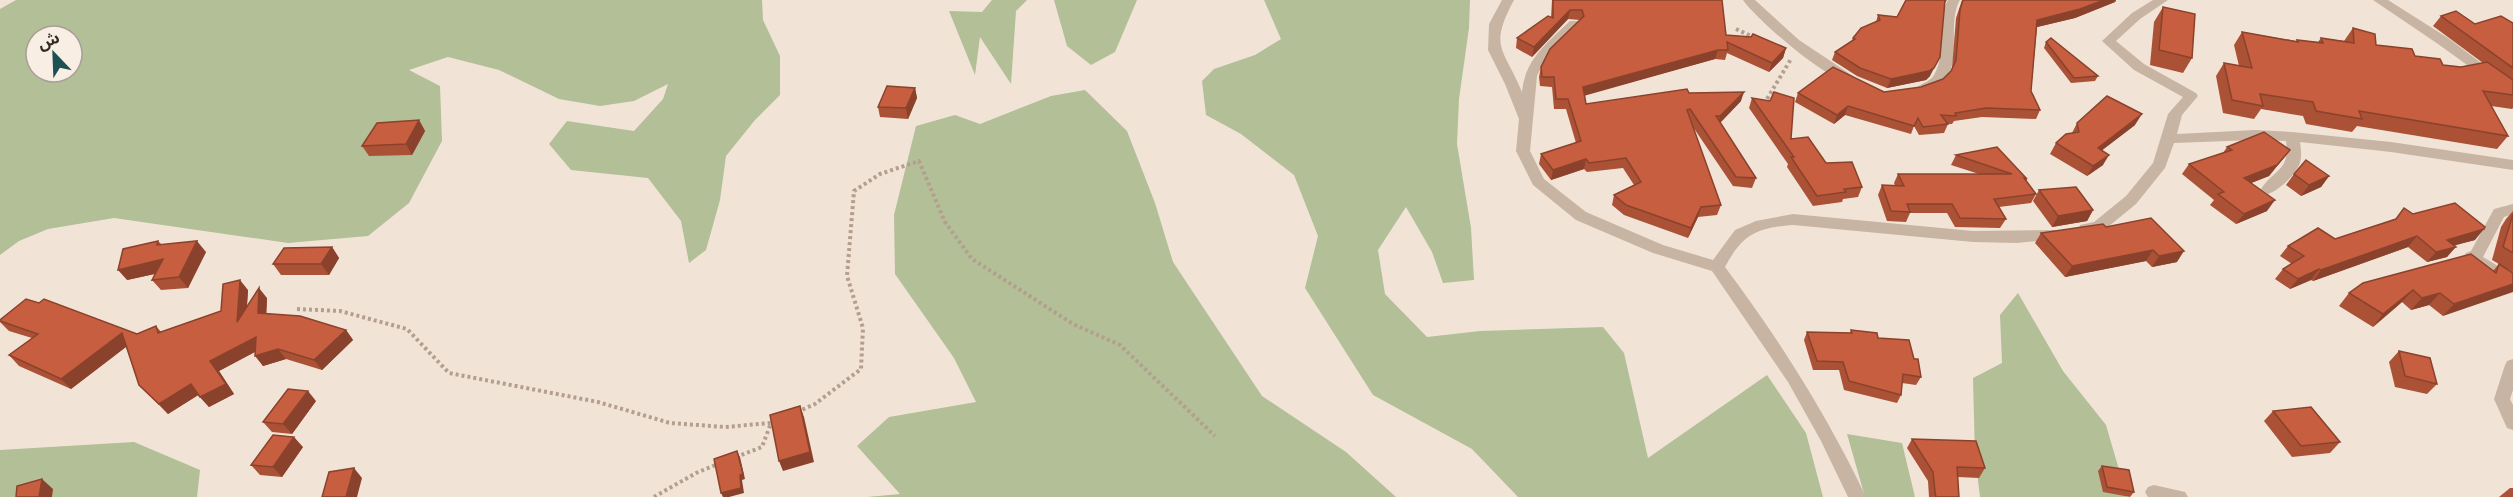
<svg xmlns="http://www.w3.org/2000/svg" width="2513" height="497" font-family="'Golos Text','Noto Sans Arabic',sans-serif">
<style>
.green{fill:#b2bf97;fill-rule:evenodd}
.lines{fill:none;stroke-linecap:round;stroke-linejoin:round}
.path{stroke:#b49e8e;stroke-width:4;stroke-dasharray:3 3;stroke-linecap:butt}
.minor{fill:#c8b4a3;fill-rule:evenodd}
.wall{fill:#aa5136}
.shaded-wall{fill:#8b422c}
.building{fill:#c65e3f;stroke:#8b422c;stroke-width:1.5}
</style>
<rect width="100%" height="100%" fill="#f1e4d7"/>
<!-- green -->
<g class="green">
<path d="M16,0H762L763,20L780,56V95L755,120L726,156L720,200L706,250L689,263L681,221L648,178L571,170L549,144L567,121L634,131L663,99L668,84L634,101L600,106L559,99L499,70L448,57L409,70L440,86L442,141L409,203L368,236L288,243L114,218L48,229L19,241L0,255V9ZM36,36H72V72H36Z"/>
<polygon points="992,0 1027,0 1016,11 1011,84 980,37 975,75 949,11 982,12"/>
<polygon points="1137,0 1115,52 1091,65 1067,46 1054,0"/>
<polygon points="1264,0 1470,0 1469,28 1459,99 1457,144 1471,228 1474,280 1443,283 1432,252 1406,207 1378,250 1385,294 1427,337 1480,331 1603,327 1624,353 1648,458 1767,375 1806,433 1823,497 1518,497 1472,449 1373,395 1305,288 1318,236 1294,175 1241,134 1206,115 1202,81 1214,69 1255,55 1281,39"/>
<polygon points="1085,90 1127,131 1155,203 1173,262 1262,396 1346,452 1396,497 867,497 900,494 857,446 889,417 976,402 954,358 895,274 894,215 916,126 955,115 980,124 1051,96"/>
<polygon points="2018,293 2063,371 2106,425 2127,497 1980,497 1975,455 1973,378 2002,363 2000,315"/>
<polygon points="1847,434 1902,443 1915,497 1865,497"/>
<polygon points="134,442 200,470 197,497 0,497 0,450"/>
</g>
<g class="lines">
<!-- path -->
<g class="path">
<polyline points="1736,29 1755,38"/>
<polyline points="1764,104 1791,59"/>
<polyline points="297,309 340,311 407,329 449,373 598,402 670,423 725,427 771,423 762,447 736,457"/>
<polyline points="797,412 815,404 861,369 863,328 847,276 854,191 880,174 919,161 945,222 972,259 1073,324 1120,345 1215,436"/>
<polyline points="654,497 696,473 718,464"/>
</g>
<!-- minor -->
<g class="minor">
<path d="M1502,0H1514C1488,48 1504,48 1522,92C1525,59 1547,43 1570,21H1578L1580,24L1546,57L1537,76L1530,151L1544,179L1586,212L1663,245L1713,260L1735,230L1756,221L1793,214L1973,231L2063,230L2065,234L2058,239L2017,243L1973,242L1793,225C1756,228 1743,234 1725,267C1779,339 1827,415 1866,497H1848L1821,441L1788,382L1712,271L1653,253L1576,220L1533,185L1516,151L1519,119L1505,84L1488,50L1489,24Z"/>
<path d="M1743,0H1755L1799,40L1853,76L1855,79L1853,82C1833,87 1755,18 1743,0Z"/>
<path d="M1948,0H1960C1945,26 1967,72 1935,88C1929,91 1925,94 1917,92L1915,89C1921,83 1930,82 1934,75C1948,52 1934,23 1948,0Z"/>
<path d="M2153,0H2168L2140,19L2116,41L2144,64L2196,93L2198,96L2182,115L2177,134L2255,130L2292,132L2391,142L2513,160V170L2391,152L2300,142C2301,149 2302,156 2300,163C2296,174 2279,191 2268,194L2261,189C2275,168 2290,171 2286,141L2255,140L2174,143L2165,168L2136,204L2103,231L2085,234L2080,233L2078,229L2080,225L2094,222L2126,196L2153,163L2168,114L2183,97L2134,70L2102,41L2132,13Z"/>
<polygon points="2373,0 2388,0 2448,38 2513,87 2513,98 2438,44"/>
<polygon points="2513,204 2513,214 2504,217 2483,257 2513,275 2513,287 2508,287 2466,261 2463,257 2466,253 2471,251 2494,209"/>
<polygon points="2513,359 2513,390 2510,399 2513,405 2513,430 2507,428 2494,399 2505,365 2507,361"/>
<polygon points="2154,485 2185,492 2188,497 2148,497 2145,492 2148,487"/>
</g>
</g>
<!-- wall -->
<g class="wall">
<polygon points="1552,0 1722,0 1726,35 1786,48 1783,58 1769,72 1727,53 1725,60 1715,59 1584,95 1586,104 1689,93 1741,101 1720,123 1756,178 1752,188 1733,186 1693,127 1721,205 1717,215 1698,217 1688,238 1624,215 1612,205 1614,195 1634,185 1623,168 1587,172 1584,169 1551,180 1539,164 1541,154 1576,143 1566,109 1554,109 1552,87 1540,86 1539,77 1541,67 1580,20 1568,19 1532,57 1516,48 1517,38 1551,18"/>
<polygon points="1906,0 1947,0 1945,3 1930,76 1926,80 1887,88 1857,76 1832,60 1835,52 1852,41 1853,38 1876,22 1878,15 1897,17"/>
<polygon points="1962,0 2116,0 2115,2 2075,18 2037,27 2031,91 2040,110 2036,119 1982,117 1954,121 1952,124 1948,124 1944,133 1919,135 1914,126 1911,134 1845,115 1834,124 1795,102 1798,93 1884,92 1921,87 1943,79 1951,71 1952,68 1956,18"/>
<polygon points="2163,7 2192,58 2183,73 2150,65 2154,22"/>
<polygon points="2441,16 2475,24 2513,23 2513,108 2512,109 2491,106 2508,136 2497,149 2357,126 2352,132 2306,124 2303,116 2261,109 2254,119 2223,113 2216,76 2224,63 2239,66 2234,45 2242,32 2296,41 2297,40 2318,42 2321,38 2344,41 2353,28 2376,45 2415,56 2443,65 2461,67 2483,63 2433,26"/>
<polygon points="2046,42 2098,76 2095,81 2071,83 2044,48"/>
<polygon points="915,88 917,98 908,119 880,117 878,107"/>
<polygon points="1752,98 1770,101 1791,139 1862,187 1858,197 1843,199 1842,202 1813,206 1787,167 1788,164 1749,108"/>
<polygon points="419,120 425,131 412,155 369,156 362,146"/>
<polygon points="2077,123 2135,125 2102,150 2103,165 2087,176 2050,154 2056,143 2072,133"/>
<polygon points="2227,147 2290,150 2269,176 2251,183 2267,211 2236,224 2210,205 2214,200 2182,174 2189,164 2223,153"/>
<polygon points="1956,155 2027,179 2026,180 2036,194 2031,203 1999,207 2006,219 2000,228 1955,227 1947,213 1910,213 1906,222 1887,221 1878,195 1882,185 1895,186 1894,183 1898,174 1979,174 1951,165"/>
<polygon points="2294,174 2329,176 2321,187 2301,196 2286,185"/>
<polygon points="2039,190 2093,210 2087,221 2052,227 2033,201"/>
<polygon points="2513,211 2513,272 2492,260 2501,227 2506,219"/>
<polygon points="2413,214 2475,240 2454,245 2447,257 2427,262 2408,247 2313,281 2311,280 2290,289 2275,279 2283,269 2292,264 2280,256 2288,246 2335,239"/>
<polygon points="2106,227 2177,262 2152,267 2146,261 2065,277 2035,243 2041,233"/>
<polygon points="158,241 162,245 206,252 188,288 161,290 152,280 155,274 127,280"/>
<polygon points="332,247 339,258 329,275 281,275 273,264"/>
<polygon points="2499,264 2513,273 2443,316 2429,305 2411,310 2402,302 2373,327 2339,306 2349,293 2493,271"/>
<polygon points="248,290 247,306 267,298 266,314 346,330 353,340 322,370 286,359 263,366 255,352 219,371 234,394 209,407 198,395 168,414 139,385 126,347 71,389 19,366 9,355 32,338 9,331 0,322 0,320 137,334 156,326 161,332 221,311"/>
<polygon points="1851,330 1878,338 1914,359 1921,377 1916,385 1902,383 1901,395 1897,403 1844,390 1839,370 1813,370 1804,340 1807,332 1850,333"/>
<polygon points="2399,351 2437,384 2427,394 2395,387 2389,362"/>
<polygon points="316,401 292,434 272,432 263,422"/>
<polygon points="2273,411 2340,442 2330,453 2292,457 2264,421"/>
<polygon points="1912,439 1985,468 1979,478 1958,477 1959,497 1929,497 1928,481 1907,448"/>
<polygon points="303,447 282,477 260,475 251,465"/>
<polygon points="2102,466 2134,492 2130,497 2103,492 2098,471"/>
<polygon points="2510,488 2513,488 2513,497 2499,497"/>
</g>
<!-- shaded-wall -->
<g class="shaded-wall">
<polygon points="2104,0 2116,0 2115,2 2075,18 2033,28 2037,20"/>
<polygon points="1570,10 1568,19 1532,57 1534,47"/>
<polygon points="1786,48 1783,58 1769,72 1772,63"/>
<polygon points="1718,50 1715,59 1580,97 1583,87"/>
<polygon points="1940,57 1930,76 1926,80 1887,88 1891,79"/>
<polygon points="915,88 917,98 908,119 906,108"/>
<polygon points="1744,92 1741,101 1717,126 1720,116"/>
<polygon points="1848,106 1845,115 1834,124 1837,115"/>
<polygon points="2142,114 2135,125 2092,158 2098,148"/>
<polygon points="419,120 425,131 412,155 406,144"/>
<polygon points="2290,150 2269,176 2236,189 2244,178"/>
<polygon points="2109,155 2103,165 2087,176 2093,166"/>
<polygon points="1586,159 1584,169 1551,180 1553,170"/>
<polygon points="2329,176 2321,187 2301,196 2309,185"/>
<polygon points="2275,200 2267,211 2236,224 2244,214"/>
<polygon points="1701,207 1698,217 1688,238 1691,228"/>
<polygon points="2093,210 2087,221 2052,227 2058,216"/>
<polygon points="2484,229 2475,240 2438,250 2447,240"/>
<polygon points="2417,236 2408,247 2313,281 2321,270"/>
<polygon points="197,241 206,252 188,288 179,277"/>
<polygon points="332,247 339,258 329,275 321,264"/>
<polygon points="2456,247 2447,257 2427,262 2436,252"/>
<polygon points="2153,250 2146,261 2065,277 2072,266"/>
<polygon points="2184,251 2177,262 2152,267 2159,256"/>
<polygon points="163,259 172,270 127,280 118,270"/>
<polygon points="2319,269 2311,280 2290,289 2298,279"/>
<polygon points="240,280 248,290 245,332 237,322"/>
<polygon points="2513,284 2513,292 2443,316 2454,304"/>
<polygon points="259,288 267,298 266,323 258,313"/>
<polygon points="2413,290 2402,302 2373,327 2383,314"/>
<polygon points="2440,293 2429,305 2411,310 2422,298"/>
<polygon points="346,330 353,340 322,370 314,360"/>
<polygon points="122,333 131,343 71,389 61,379"/>
<polygon points="256,337 264,347 219,371 234,394 209,407 200,397 210,361"/>
<polygon points="278,349 286,359 263,366 255,356"/>
<polygon points="191,384 200,394 168,414 159,404"/>
<polygon points="308,391 316,401 292,434 283,424"/>
<polygon points="800,406 804,417 814,462 783,471 779,461"/>
<polygon points="294,437 303,447 282,477 273,467"/>
<polygon points="737,451 740,457 745,479 742,480 744,493 729,497 723,497 721,493"/>
<polygon points="354,468 362,478 357,497 346,497"/>
<polygon points="42,479 53,489 52,497 39,497"/>
</g>
<!-- building -->
<g class="building">
<polygon points="1553,0 1722,0 1726,35 1751,37 1753,34 1786,48 1772,63 1727,42 1728,50 1718,50 1583,87 1586,104 1687,89 1689,93 1744,92 1720,116 1716,116 1756,178 1736,177 1690,109 1687,110 1721,205 1701,207 1691,228 1626,205 1614,195 1641,182 1626,158 1589,163 1586,159 1553,170 1541,154 1581,141 1568,99 1556,99 1554,77 1542,77 1541,67 1550,49 1584,16 1582,10 1570,10 1534,47 1517,38 1548,16 1553,18"/>
<polygon points="1906,0 1945,0 1940,57 1934,68 1929,71 1891,79 1860,68 1835,52 1855,39 1853,38 1861,28 1880,20 1878,15 1897,17"/>
<polygon points="1963,0 2104,0 2080,9 2037,20 2031,91 2040,110 1986,108 1955,113 1956,116 1941,115 1948,124 1923,127 1918,118 1914,126 1848,106 1837,115 1798,93 1833,67 1884,92 1921,87 1943,79 1951,71 1956,60 1960,10"/>
<polygon points="2163,7 2195,14 2192,58 2159,50"/>
<polygon points="2456,11 2475,24 2501,16 2513,23 2513,68 2441,16"/>
<polygon points="2353,28 2375,34 2376,45 2412,49 2415,56 2440,59 2443,65 2461,67 2487,62 2513,80 2513,95 2483,91 2508,136 2359,111 2362,119 2316,111 2313,102 2260,94 2263,106 2232,100 2224,63 2252,68 2242,32 2298,42 2297,40 2323,43 2321,38 2354,43"/>
<polygon points="2051,38 2098,76 2074,78 2046,42"/>
<polygon points="887,86 915,88 906,108 878,107"/>
<polygon points="1774,92 1794,98 1791,139 1808,137 1826,163 1852,162 1862,187 1844,189 1846,192 1817,196 1791,157 1794,157 1752,98 1770,101"/>
<polygon points="2107,96 2142,114 2098,148 2109,155 2093,166 2056,143 2066,134 2079,132 2077,123"/>
<polygon points="419,120 406,144 362,146 377,123"/>
<polygon points="2264,132 2290,150 2277,165 2244,178 2275,200 2244,214 2218,194 2224,192 2189,164 2232,150 2227,147"/>
<polygon points="1997,147 2027,179 2024,178 2036,194 1994,199 2006,219 1960,218 1952,204 1907,204 1910,212 1891,211 1882,185 1904,186 1898,174 2012,174 1956,155"/>
<polygon points="2306,160 2329,176 2309,185 2294,174"/>
<polygon points="2076,187 2093,210 2058,216 2039,190"/>
<polygon points="2455,203 2485,227 2484,229 2447,240 2456,247 2436,252 2417,236 2321,270 2319,269 2298,279 2283,269 2304,256 2288,246 2318,228 2335,239 2396,219 2404,208 2413,214"/>
<polygon points="2513,214 2513,253 2503,247"/>
<polygon points="2151,218 2184,251 2159,256 2153,250 2072,266 2041,233 2103,224 2106,227"/>
<polygon points="158,241 157,245 197,241 179,277 152,280 163,259 118,270 123,249"/>
<polygon points="332,247 321,264 273,264 284,248"/>
<polygon points="2471,254 2496,273 2499,264 2513,273 2513,284 2454,304 2440,293 2422,298 2413,290 2383,314 2349,293 2363,283"/>
<polygon points="240,280 237,322 259,288 258,313 300,316 346,330 314,360 278,349 255,356 256,337 210,361 226,384 200,397 191,384 159,404 139,385 122,333 61,379 9,355 38,334 0,321 0,320 26,299 39,303 44,299 137,334 156,326 158,333 221,311 223,284"/>
<polygon points="1851,330 1877,333 1878,338 1909,340 1914,359 1918,359 1921,377 1903,374 1901,395 1849,381 1843,362 1817,361 1807,332 1852,333"/>
<polygon points="2399,351 2430,358 2437,384 2405,376"/>
<polygon points="288,389 308,391 283,424 263,422"/>
<polygon points="800,406 810,452 779,461 770,415"/>
<polygon points="2311,407 2340,442 2301,446 2273,411"/>
<polygon points="273,435 294,437 273,467 251,465"/>
<polygon points="1912,439 1976,441 1985,468 1957,467 1959,497 1936,497 1935,492 1933,472"/>
<polygon points="737,451 743,474 740,475 741,488 721,493 714,459"/>
<polygon points="2102,466 2129,470 2134,492 2107,487"/>
<polygon points="354,468 346,497 322,497 329,472"/>
<polygon points="42,479 39,497 16,497 17,486"/>
</g>
<!-- north arrow -->
<g transform="translate(54 54) rotate(337)"><circle r="28" fill="#f9eee3" stroke="#aa9f97" stroke-width="1.5"/>
<path d="M0-4.5L10 22L0 15L-10 22Z" fill="#1b5154"/>
<text y="-9" font-size="16" font-weight="bold" text-anchor="middle" fill="#332925">ش</text>
</g>
</svg>
